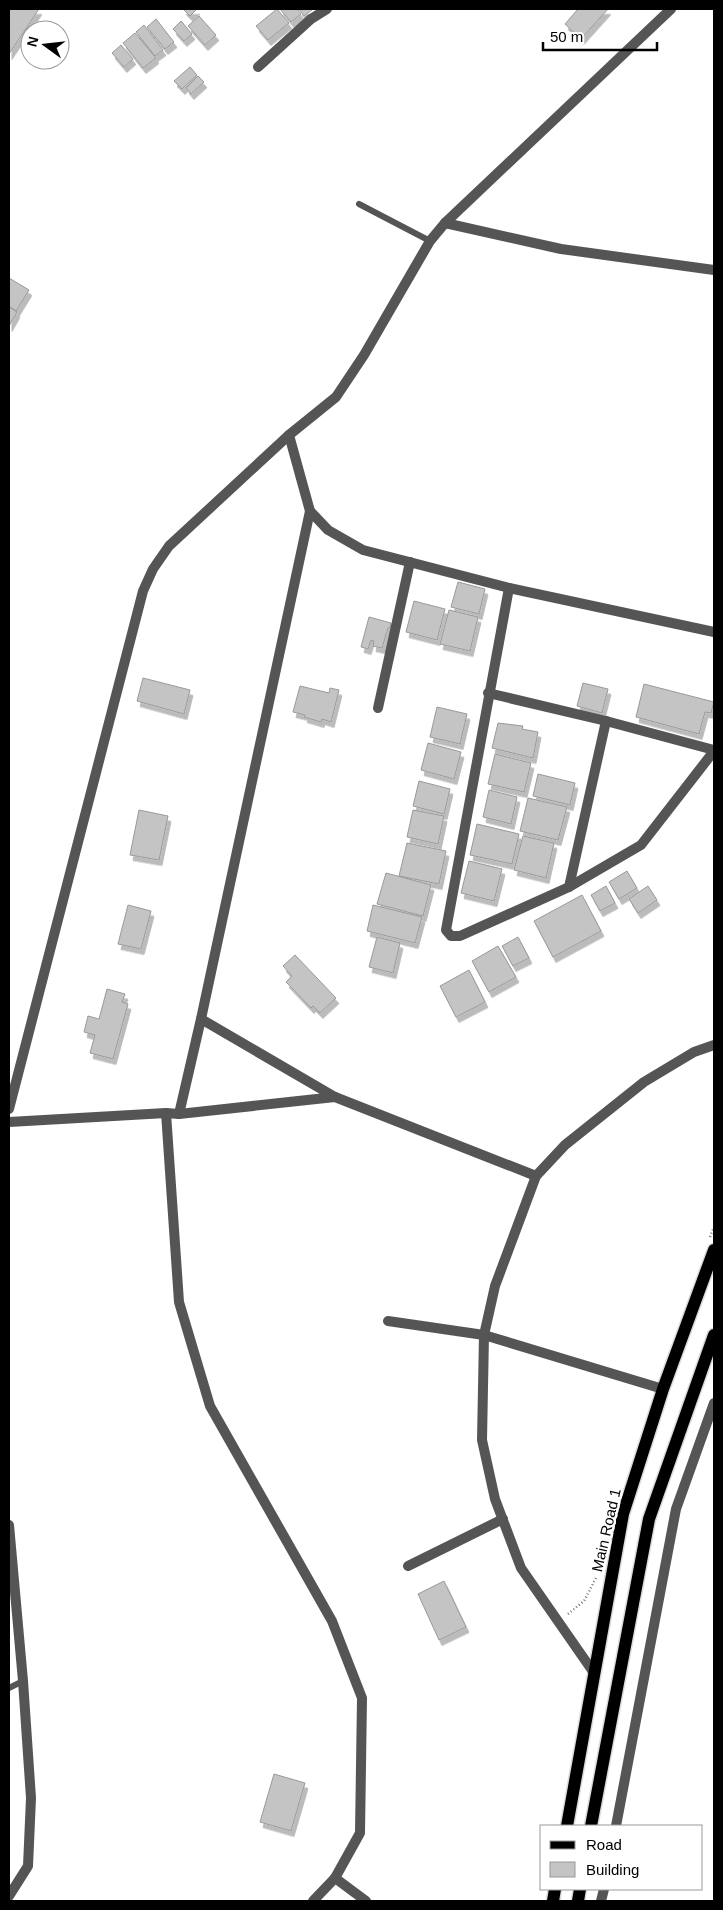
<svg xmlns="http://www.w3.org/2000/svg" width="723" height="1910" font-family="Helvetica,sans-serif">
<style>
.building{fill:#c4c4c4;stroke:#999;filter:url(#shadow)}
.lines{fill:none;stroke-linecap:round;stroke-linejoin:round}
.primary-casing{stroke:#dbdbdb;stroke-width:15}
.path{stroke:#777;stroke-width:2.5;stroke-dasharray:1 2.5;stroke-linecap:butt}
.service{stroke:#555;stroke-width:6}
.minor{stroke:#555;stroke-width:10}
.tertiary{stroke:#555;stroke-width:10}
.primary{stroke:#000;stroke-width:12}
.labels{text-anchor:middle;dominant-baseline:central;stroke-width:5;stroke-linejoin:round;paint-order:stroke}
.street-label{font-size:15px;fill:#000;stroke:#fff}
</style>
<defs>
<filter id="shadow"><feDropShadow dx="3" dy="5.5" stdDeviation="0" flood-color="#0004"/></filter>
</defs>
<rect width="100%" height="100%" fill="#fff"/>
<!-- building -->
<g class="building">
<polygon points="9,9 39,9 9,54"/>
<polygon points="183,9 197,9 190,16"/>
<polygon points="277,9 289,23 268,40 256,26"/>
<polygon points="280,9 297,9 301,14 291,22"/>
<polygon points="299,9 313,9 304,16"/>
<polygon points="578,9 608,9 581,39 565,24"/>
<polygon points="199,16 216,35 205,45 188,26"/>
<polygon points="156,19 174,42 165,49 147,27"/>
<polygon points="181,21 192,34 184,41 173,29"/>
<polygon points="144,25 163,50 155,56 136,32"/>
<polygon points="135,33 156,58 143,68 123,43"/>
<polygon points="121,45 133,59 124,67 112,53"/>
<polygon points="190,67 197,75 182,89 174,81"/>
<polygon points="198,76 204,82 191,94 186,88"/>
<polygon points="9,278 29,290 16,311 9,306"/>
<polygon points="9,307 17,312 9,326"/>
<polygon points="458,582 485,589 479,614 451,607"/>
<polygon points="414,601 445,609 437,640 406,632"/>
<polygon points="449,610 478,617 470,651 440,644"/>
<polygon points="369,617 391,623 390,628 388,628 382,648 373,646 374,641 371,640 368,649 361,647"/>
<polygon points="143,678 190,690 184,714 137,701"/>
<polygon points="583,683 608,689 602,713 577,706"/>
<polygon points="644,684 714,702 711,713 705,712 699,734 636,717"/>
<polygon points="300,686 329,693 330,688 339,690 331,722 322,719 321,722 304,717 305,715 293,712"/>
<polygon points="437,707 467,714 460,744 430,737"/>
<polygon points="498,723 523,726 522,729 538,732 533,758 492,748"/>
<polygon points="428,743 461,752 454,779 421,770"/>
<polygon points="495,754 531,763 524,792 488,784"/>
<polygon points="538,774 575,783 570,805 533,796"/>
<polygon points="419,781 450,789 444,814 413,806"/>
<polygon points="489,790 517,797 511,824 483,817"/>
<polygon points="528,798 567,807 558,840 520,831"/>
<polygon points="139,810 168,816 159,860 130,855"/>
<polygon points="413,810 444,816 438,844 407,837"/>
<polygon points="477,824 519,834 512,864 470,855"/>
<polygon points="523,836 554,843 546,878 514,870"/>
<polygon points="407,843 446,851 439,884 399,876"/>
<polygon points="469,861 502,869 494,901 461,893"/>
<polygon points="627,871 637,888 619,899 609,882"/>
<polygon points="386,873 431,885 423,916 377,904"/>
<polygon points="606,886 615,903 600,911 591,895"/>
<polygon points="648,886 657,900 638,913 629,899"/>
<polygon points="582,895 601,931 553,957 534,921"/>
<polygon points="128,905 151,911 141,949 118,944"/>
<polygon points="373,905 422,917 415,943 367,931"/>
<polygon points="377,937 400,943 393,973 369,967"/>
<polygon points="518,937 529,958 513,966 502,946"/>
<polygon points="498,946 516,977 489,992 472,961"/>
<polygon points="295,955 336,998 320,1013 313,1006 311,1008 286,982 292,976 283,966"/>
<polygon points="469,970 485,1002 456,1017 440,986"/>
<polygon points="107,989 125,994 122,1002 128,1004 113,1059 90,1053 95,1035 84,1032 88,1016 99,1019"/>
<polygon points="444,1581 466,1627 439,1640 418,1594"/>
<polygon points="274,1774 305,1783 291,1831 260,1822"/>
</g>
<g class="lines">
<defs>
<g id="primary">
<polyline points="567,1826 623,1514 663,1389 714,1250"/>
<polyline points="591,1826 649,1519 714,1335"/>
<polyline points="553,1901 555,1889"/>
<polyline points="578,1901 580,1889"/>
</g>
</defs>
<!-- primary casing -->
<use href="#primary" class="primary-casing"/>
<!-- path -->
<g class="path">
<polyline points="710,1237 714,1227"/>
<polyline points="568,1614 584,1601 597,1576"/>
</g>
<!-- service -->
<g class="service">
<polyline points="359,204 430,241"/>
<polyline points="9,1688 23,1681"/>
</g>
<!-- minor -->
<g class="minor">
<polyline points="258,67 311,19 327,9"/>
<polyline points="445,223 561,249 714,270"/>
<polyline points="289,435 310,511 328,530 363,550 509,588 714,632"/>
<polyline points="509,588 446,930 451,936 460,936 569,887 641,845 714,751"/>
<polyline points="488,693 606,721 714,750"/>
<polyline points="378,708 410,562"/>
<polyline points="569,887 606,721"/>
<polyline points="201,1019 335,1097 536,1176"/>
<polyline points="9,1109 143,591 153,569 169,546 289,435 336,397 364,355 430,241 445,223 671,9"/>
<polyline points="166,1113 179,1302 210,1406 332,1621 362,1698 360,1833 335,1878"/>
<polyline points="179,1114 201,1019 310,511"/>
<polyline points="9,1122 166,1113 179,1114 335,1097"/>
<polyline points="388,1321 484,1335 663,1389"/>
<polyline points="9,1525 23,1681 31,1798 28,1866 9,1896"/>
<polyline points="408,1566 503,1519"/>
<polyline points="616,1826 676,1509 714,1403"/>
<polyline points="601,1901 604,1889"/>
</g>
<!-- tertiary -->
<g class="tertiary">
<polyline points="594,1673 521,1568 495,1499 482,1440 484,1335 495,1286 536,1176 565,1145 644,1082 694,1052 714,1045"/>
<polyline points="313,1901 335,1878 366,1901"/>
</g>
<!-- primary -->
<use href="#primary" class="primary"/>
</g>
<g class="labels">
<!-- street labels -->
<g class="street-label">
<text transform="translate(606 1530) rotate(-77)">Main Road 1</text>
</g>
</g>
<!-- border -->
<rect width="723" height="1910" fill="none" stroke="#000000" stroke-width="20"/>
<!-- legend -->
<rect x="540" y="1825" width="162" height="65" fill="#ffffff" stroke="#999999"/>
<rect x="550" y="1841" width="25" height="8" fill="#000000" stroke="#999999"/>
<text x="586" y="1850" font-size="15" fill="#000000">Road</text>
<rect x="550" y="1862" width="25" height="15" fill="#c4c4c4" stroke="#999999"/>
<text x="586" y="1875" font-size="15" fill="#000000">Building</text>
<!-- north arrow -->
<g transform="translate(45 45) rotate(285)"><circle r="24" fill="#ffffff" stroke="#999999"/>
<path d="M0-4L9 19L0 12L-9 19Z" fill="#000000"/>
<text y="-8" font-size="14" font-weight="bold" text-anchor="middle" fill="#000000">N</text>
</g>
<!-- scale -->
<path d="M543 42v8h114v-8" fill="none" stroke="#000000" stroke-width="2.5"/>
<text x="550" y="42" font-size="15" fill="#000000" stroke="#ffffff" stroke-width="4" paint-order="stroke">50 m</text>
</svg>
